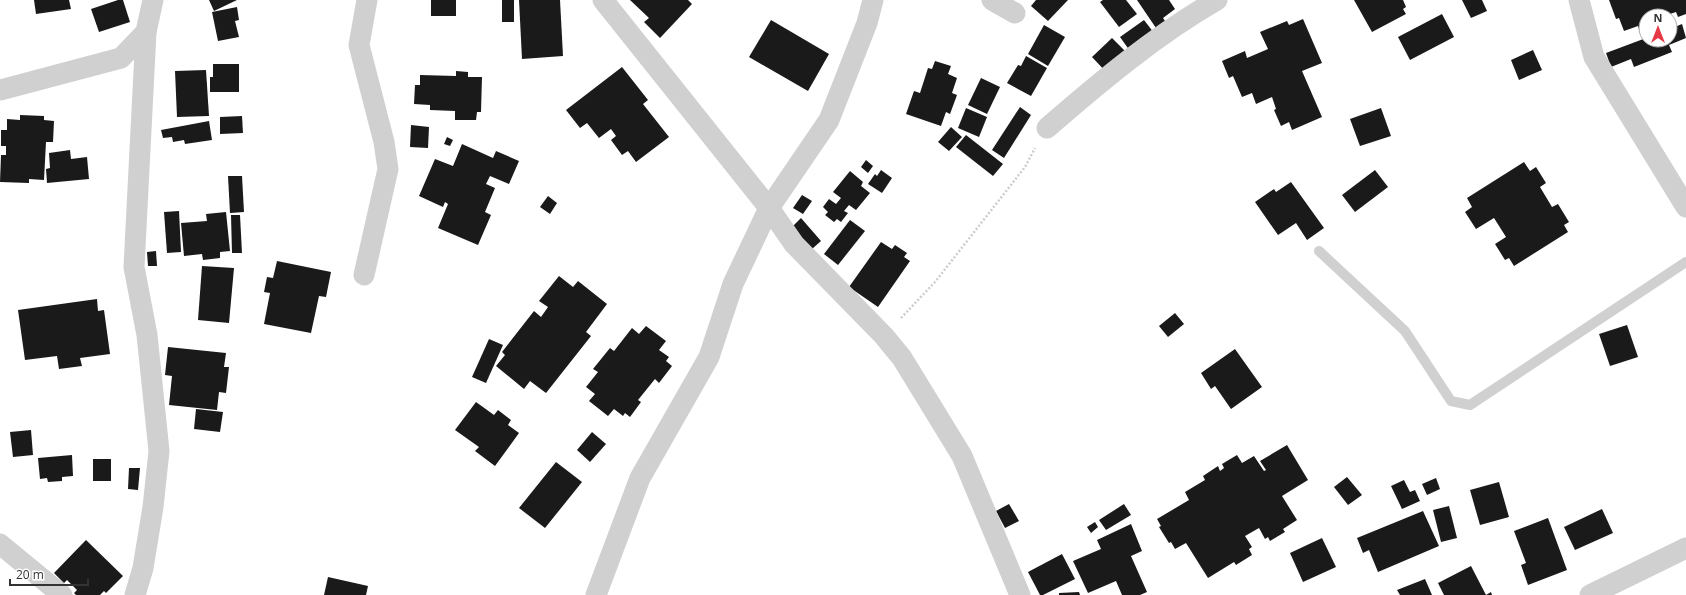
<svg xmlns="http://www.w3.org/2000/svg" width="1686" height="595" font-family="'Open Sans',sans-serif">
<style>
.building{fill:#1a1a1a}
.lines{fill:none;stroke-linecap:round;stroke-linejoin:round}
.path{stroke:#cdcdcd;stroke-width:2.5;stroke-dasharray:2 2;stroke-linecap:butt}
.service{stroke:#d0d0d0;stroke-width:10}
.minor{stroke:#d0d0d0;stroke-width:21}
</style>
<rect width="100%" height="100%" fill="#fff"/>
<!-- building -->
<g class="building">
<polygon points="34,0 69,0 71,9 36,14"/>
<polygon points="118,0 123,0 130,22 99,32 91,9"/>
<polygon points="209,0 237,0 214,11"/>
<rect x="431" y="0" width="25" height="16"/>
<rect x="502" y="0" width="12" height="22"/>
<polygon points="519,0 560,0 563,56 522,59"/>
<polygon points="630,0 688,0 692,4 660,38 644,22 649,18"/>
<polygon points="1036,0 1068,0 1048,21 1031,6"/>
<polygon points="1103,0 1126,0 1137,14 1119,27 1100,2"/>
<polygon points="1137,0 1169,0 1175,9 1163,18 1165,21 1156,28"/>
<polygon points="1354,0 1403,0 1406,7 1403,9 1406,14 1372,32"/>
<polygon points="1462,0 1482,0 1487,11 1471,18"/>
<polygon points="1609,0 1686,0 1686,14 1678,17 1676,12 1664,16 1646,16 1646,31 1640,33 1638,26 1624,31 1619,18 1616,19"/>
<polygon points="237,7 239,20 235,21 239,37 218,41 212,12"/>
<polygon points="1442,14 1454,37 1410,60 1398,37"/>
<polygon points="1303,19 1322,63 1302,71 1322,117 1292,130 1289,122 1281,126 1274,110 1276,109 1272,97 1256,104 1252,93 1242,97 1233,76 1229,78 1222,61 1245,51 1247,58 1268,49 1260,32 1287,21 1289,25"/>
<polygon points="771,20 829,54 808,91 749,57"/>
<polygon points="1144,20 1154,33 1130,51 1120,37"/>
<polygon points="1682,24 1686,38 1669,45 1672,52 1634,67 1631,59 1611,67 1606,53 1646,38 1646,40 1670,40 1670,29"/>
<polygon points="1044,25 1065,37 1048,66 1028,54"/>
<polygon points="1112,38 1128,54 1107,73 1092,57"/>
<polygon points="1533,50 1542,70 1519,80 1511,60"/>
<polygon points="1026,56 1047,68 1031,96 1007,83 1018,65 1021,66"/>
<polygon points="935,61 951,66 948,74 957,78 952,93 957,95 950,114 946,112 941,126 906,114 914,91 920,93 928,68 932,69"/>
<polygon points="213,64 239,64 239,92 210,92 210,77 213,77"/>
<polygon points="622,67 648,100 643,104 669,137 636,162 628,151 622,155 611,140 616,136 611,129 599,138 587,123 580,128 566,110"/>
<polygon points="206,70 209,116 177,117 175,71"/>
<polygon points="456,71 468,72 468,77 482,77 481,112 477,112 476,120 455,120 455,111 430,110 430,105 414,104 415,85 420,85 420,75 456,76"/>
<polygon points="981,78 1000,87 987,114 968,105"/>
<polygon points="1020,107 1031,115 1004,158 992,150"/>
<polygon points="966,108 987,117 979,137 958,128"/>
<polygon points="1381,108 1391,136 1360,146 1350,119"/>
<polygon points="20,115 44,116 44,120 54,121 53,142 46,142 44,180 29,179 29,183 0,182 1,155 6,155 6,146 1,146 1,130 7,130 7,119 20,120"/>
<polygon points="242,116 243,133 220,134 220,117"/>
<polygon points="209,121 212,140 185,144 184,140 173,142 172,137 163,138 161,130"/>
<polygon points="411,125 429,127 428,148 410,147"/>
<polygon points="951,127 962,137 949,151 938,142"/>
<polygon points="966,135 1003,164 993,176 956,147"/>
<polygon points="447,137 453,140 450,146 444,144"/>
<polygon points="462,144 493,158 496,151 519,161 509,184 490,176 486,184 495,188 485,212 491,215 478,245 438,228 448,204 445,202 443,207 419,196 435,159 453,166"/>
<polygon points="70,150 71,159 87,157 89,179 47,183 46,169 50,168 49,153"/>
<polygon points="866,160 873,166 868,173 861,167"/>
<polygon points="1524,162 1530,171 1536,167 1546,183 1540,187 1552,207 1558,204 1569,222 1564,225 1568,232 1514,266 1509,258 1505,260 1495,244 1506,237 1494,218 1476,229 1465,212 1472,207 1467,198"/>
<polygon points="881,170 892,178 882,193 868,184 875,174 877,176"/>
<polygon points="1375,170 1388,187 1355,212 1342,195"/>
<polygon points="850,171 863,182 861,186 870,193 856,210 849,205 844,211 848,213 841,222 837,219 834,222 825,215 828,212 823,207 829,199 836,204 841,198 833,192"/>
<polygon points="228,176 242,176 244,212 230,213"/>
<polygon points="1291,182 1324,228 1307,240 1296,223 1278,235 1255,202 1274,189 1276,192"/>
<polygon points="802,195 812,201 803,214 793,208"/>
<polygon points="548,196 557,203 550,214 540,207"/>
<polygon points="179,211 181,252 167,253 164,212"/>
<polygon points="226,212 230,251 220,252 220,258 203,260 202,254 184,256 181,223 207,221 206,214"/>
<polygon points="231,215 240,215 242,253 232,253"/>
<polygon points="801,218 821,241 812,249 792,227"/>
<polygon points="850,220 865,231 838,265 824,254"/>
<polygon points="881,242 892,249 895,245 907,253 904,257 910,261 878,307 849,287"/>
<polygon points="156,251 157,266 148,266 147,252"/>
<polygon points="277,261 331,272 326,297 319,296 311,333 264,324 270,293 264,292 267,277 273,278"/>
<polygon points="202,266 234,268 229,323 198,320"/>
<polygon points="559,276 573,287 578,281 607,304 586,332 591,336 546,393 530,381 524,389 496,366 505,355 502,352 534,311 541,317 548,307 539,301"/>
<polygon points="97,299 98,311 104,310 110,354 80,358 82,366 59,369 57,356 25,360 18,310"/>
<polygon points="1175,313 1184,324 1168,337 1159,326"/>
<polygon points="1627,325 1638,357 1610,366 1599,334"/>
<polygon points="646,326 666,341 659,350 669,357 666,361 672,366 659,383 655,379 638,400 641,402 630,417 625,413 623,416 614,409 608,416 589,401 595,394 586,387 598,372 593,369 610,348 614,351 632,328 639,334"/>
<polygon points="489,339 503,345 486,383 472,377"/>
<polygon points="168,347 226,353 224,367 229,367 226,393 219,392 217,410 169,405 172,376 165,375"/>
<polygon points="1235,349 1262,387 1231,409 1215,386 1211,389 1201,373"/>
<polygon points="476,402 494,415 498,410 511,420 508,425 519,433 495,466 475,451 479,447 455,430"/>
<polygon points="196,409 223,412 220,432 194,429"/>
<polygon points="31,430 33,455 13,457 10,432"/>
<polygon points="592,432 606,444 590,462 577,450"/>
<polygon points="1287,445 1308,480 1282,496 1297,520 1283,529 1285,532 1270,541 1268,537 1265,539 1259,528 1245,536 1252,547 1249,549 1252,555 1236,565 1234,562 1208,578 1186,543 1175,549 1171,542 1169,543 1159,527 1161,526 1157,519 1189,500 1185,492 1205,480 1203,476 1218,466 1220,471 1224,468 1222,464 1237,455 1242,463 1254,456 1264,471 1266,470 1260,461"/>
<polygon points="72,455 73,476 62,477 62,481 48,482 47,478 40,479 38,458"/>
<rect x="93" y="459" width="18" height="22"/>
<polygon points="556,462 582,482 545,528 519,508"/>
<polygon points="129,468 140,468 138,490 128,489"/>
<polygon points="1347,477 1362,495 1348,505 1334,487"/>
<polygon points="1436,478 1440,489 1427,495 1422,484"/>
<polygon points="1404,480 1410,492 1415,490 1420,501 1402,509 1391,486"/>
<polygon points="1499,482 1509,517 1480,525 1470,490"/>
<polygon points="1009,504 1019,521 1005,528 996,511"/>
<polygon points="1124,504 1131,515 1106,530 1099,520"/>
<polygon points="1449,506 1457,538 1441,542 1433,510"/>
<polygon points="1602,509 1613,533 1575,550 1564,527"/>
<polygon points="1423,511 1439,546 1378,572 1369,550 1363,553 1357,538"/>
<polygon points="1548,518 1567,570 1528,585 1521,565 1526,563 1514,531"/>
<polygon points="1095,522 1098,527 1091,533 1087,527"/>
<polygon points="1131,524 1142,551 1131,556 1147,592 1140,595 1122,595 1116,581 1088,593 1073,561 1101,549 1097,540"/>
<polygon points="1322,538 1336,567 1303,582 1290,553"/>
<polygon points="86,540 123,576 106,593 104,591 100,595 76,595 74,593 77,590 67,580 64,583 54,573"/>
<polygon points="1062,554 1075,579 1043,595 1040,595 1028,572"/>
<polygon points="1471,566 1486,595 1491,592 1492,595 1444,595 1438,583"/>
<polygon points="328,577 368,586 366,595 324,595"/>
<polygon points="1425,579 1432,595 1400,595 1397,590"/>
<polygon points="1079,592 1080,595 1059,595 1059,593"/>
</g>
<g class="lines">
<!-- path -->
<polyline class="path" points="901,318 935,282 1025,167 1035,148"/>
<!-- service -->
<polyline class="service" points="1319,251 1405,331 1451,401 1470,405 1686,262"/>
<!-- minor -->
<g class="minor">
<polyline points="603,0 769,208 794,244 884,336 902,358 962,456 1020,595"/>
<polyline points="992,0 1015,13"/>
<polyline points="1579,0 1594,57 1686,207"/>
<polyline points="0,90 121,58 146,32"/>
<path d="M1047,128C1100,82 1156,35 1217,0"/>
<polyline points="364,275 388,169 384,142 359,45 367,0"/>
<polyline points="0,544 62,595"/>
<polyline points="135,595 143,568 153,507 159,451 147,335 134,267 146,32 153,0"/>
<polyline points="596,595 640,478 709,357 733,284 769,208 829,120 867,23 873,0"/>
<polyline points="1590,595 1686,548"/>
</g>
</g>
<!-- north arrow -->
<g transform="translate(1658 28)"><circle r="19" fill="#ffffff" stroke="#adadad"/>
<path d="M0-3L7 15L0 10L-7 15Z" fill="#e63946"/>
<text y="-6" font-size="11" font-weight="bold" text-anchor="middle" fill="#333333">N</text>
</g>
<!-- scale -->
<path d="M10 579v6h78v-6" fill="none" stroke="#333333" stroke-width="2"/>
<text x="16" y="579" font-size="12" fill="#333333" stroke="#ffffff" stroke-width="3" paint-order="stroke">20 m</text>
</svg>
